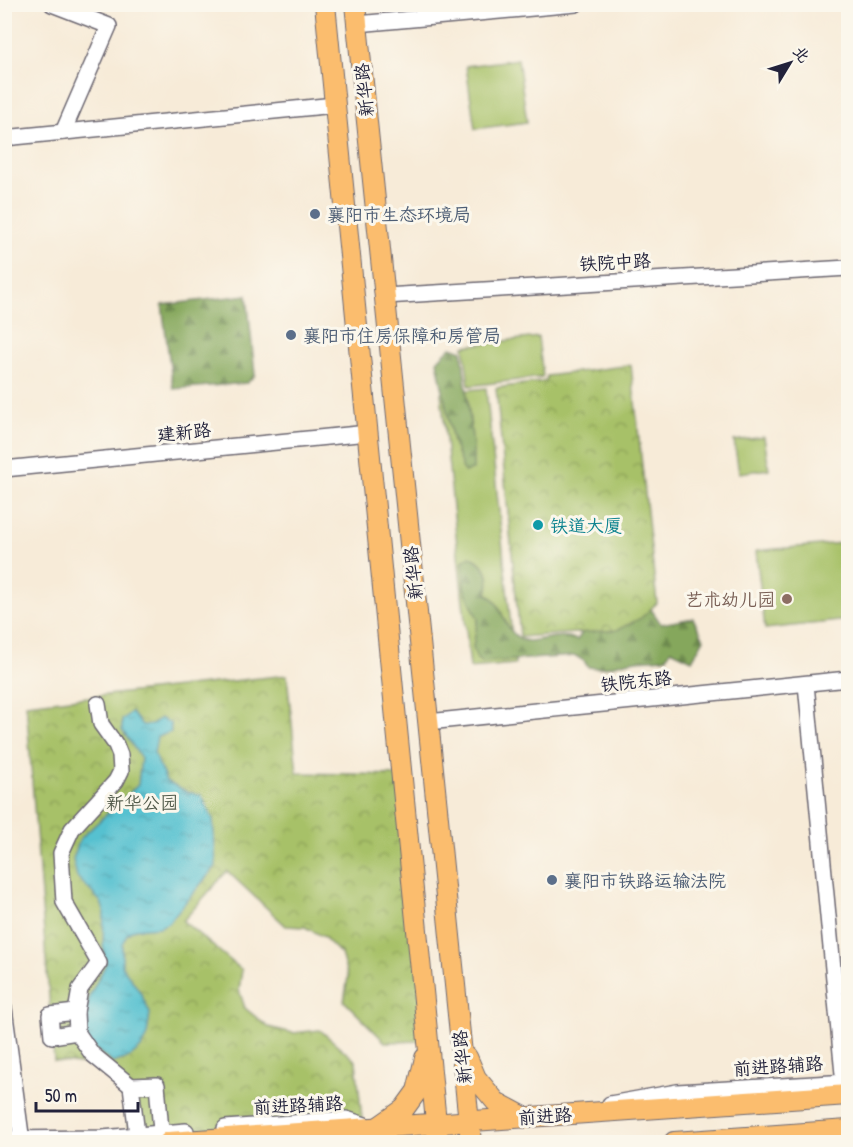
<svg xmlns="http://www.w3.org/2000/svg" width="853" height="1147" font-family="'Patrick Hand','LXGW WenKai TC',sans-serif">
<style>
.grass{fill:#a7c167;stroke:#647251;stroke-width:1.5}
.forest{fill:url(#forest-firs);stroke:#54644c;stroke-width:1.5}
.park{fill:url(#park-crowns);stroke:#647251;stroke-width:1.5}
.water{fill:url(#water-ripples);stroke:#3c7286;stroke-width:1.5}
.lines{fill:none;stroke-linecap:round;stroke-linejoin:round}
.minor-casing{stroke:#6d6872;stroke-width:18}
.major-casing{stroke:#6d6872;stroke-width:22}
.minor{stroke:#fff;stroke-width:15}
.major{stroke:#fbbd6e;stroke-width:20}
.service-dot{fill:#5c6f8a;stroke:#fbf7ec;stroke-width:2}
.culture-dot{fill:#0f9aa8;stroke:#fbf7ec;stroke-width:2}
.education-dot{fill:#8d6e63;stroke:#fbf7ec;stroke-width:2}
.labels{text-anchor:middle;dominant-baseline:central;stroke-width:6;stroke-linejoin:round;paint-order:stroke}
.street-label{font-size:18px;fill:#22223b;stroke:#fbf7ec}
.service-label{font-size:18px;fill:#4e5e75;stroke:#fbf7ec;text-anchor:start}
.culture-label{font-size:18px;fill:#0d838f;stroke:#fbf7ec;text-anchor:start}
.education-label{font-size:18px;fill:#785e54;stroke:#fbf7ec;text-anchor:end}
.park-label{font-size:18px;fill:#515a4a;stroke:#fbf7ec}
</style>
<defs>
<pattern id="forest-firs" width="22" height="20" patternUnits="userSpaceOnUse" patternTransform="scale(1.5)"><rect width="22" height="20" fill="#85a75c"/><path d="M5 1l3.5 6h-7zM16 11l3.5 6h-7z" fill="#6c884d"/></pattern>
<pattern id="park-crowns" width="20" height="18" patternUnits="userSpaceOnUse" patternTransform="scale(1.5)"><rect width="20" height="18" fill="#a7c167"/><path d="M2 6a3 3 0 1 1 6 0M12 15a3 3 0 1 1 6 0" fill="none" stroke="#889c56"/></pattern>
<pattern id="water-ripples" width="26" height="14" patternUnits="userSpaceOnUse" patternTransform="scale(1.5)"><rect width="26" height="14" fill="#56c1d0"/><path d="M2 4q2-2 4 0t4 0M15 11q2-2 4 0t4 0" fill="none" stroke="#479caa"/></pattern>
</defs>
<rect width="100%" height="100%" fill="#fbf7ec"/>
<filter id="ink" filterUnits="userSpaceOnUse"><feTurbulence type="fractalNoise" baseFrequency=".0167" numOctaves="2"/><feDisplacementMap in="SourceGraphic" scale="12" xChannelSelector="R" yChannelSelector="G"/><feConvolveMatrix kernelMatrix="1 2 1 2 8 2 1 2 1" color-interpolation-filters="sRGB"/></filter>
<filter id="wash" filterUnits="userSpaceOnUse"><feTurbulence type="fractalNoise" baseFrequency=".008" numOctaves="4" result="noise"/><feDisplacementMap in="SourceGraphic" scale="24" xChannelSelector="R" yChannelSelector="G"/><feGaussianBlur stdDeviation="1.35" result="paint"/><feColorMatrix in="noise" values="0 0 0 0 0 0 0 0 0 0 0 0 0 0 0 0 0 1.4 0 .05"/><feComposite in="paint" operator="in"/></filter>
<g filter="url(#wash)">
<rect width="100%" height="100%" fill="#f7ebd8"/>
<!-- grass -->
<g class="grass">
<polygon points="518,59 527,122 475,129 466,66"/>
<polygon points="538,337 543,377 469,386 464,346"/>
<polygon points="486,388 515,664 470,668 441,393"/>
<polygon points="764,437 769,469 739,473 734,441"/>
<polygon points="841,543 848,620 765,629 756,551"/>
</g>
<!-- forest -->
<g class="forest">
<polygon points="247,295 255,375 247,383 173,389 162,305"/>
<polygon points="451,347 462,351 473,446 473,470 464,472 453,442 437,361"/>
<path d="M470,556C486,564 492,575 487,594C504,604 501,628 521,639C532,646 556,630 577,640L591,620L626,608L651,609L661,624L693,618L704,639L692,660L671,650L667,657C656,660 647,658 637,660C620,662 605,670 588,667L584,661L576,656L482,662L477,659L473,647L478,619L464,588L463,561Z"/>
</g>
<!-- park -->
<g class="park">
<polygon points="631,365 657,603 641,618 617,630 520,637 496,388 546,381 547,376"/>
<polygon points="287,675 297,773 402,775 428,1041 385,1042 344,1001 348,977 341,954 324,937 305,927 286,926 227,871 183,921 242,970 239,990 245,1008 268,1027 293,1033 320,1030 356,1061 363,1129 169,1142 131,1142 123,1087 104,1067 54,1061 26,704"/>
</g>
<!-- water -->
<polygon class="water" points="131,712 142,725 152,725 160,718 170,723 171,732 157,737 154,753 166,781 187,792 201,795 213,819 216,866 168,923 160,927 135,929 127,934 122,944 122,966 140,992 150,1013 147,1035 141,1048 130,1057 113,1063 88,1043 83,1025 90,995 106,964 103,945 104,911 101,902 77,877 73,859 80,839 138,785 141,758 122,730 122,720"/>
</g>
<g filter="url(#ink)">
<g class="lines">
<defs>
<g id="minor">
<polyline points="52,4 109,26 63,132"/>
<polyline points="357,24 576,4"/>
<polyline points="4,138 335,105"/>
<polyline points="385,296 848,268"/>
<polyline points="4,469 368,433"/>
<polyline points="806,684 845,1095"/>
<polyline points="428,722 848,679"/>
<polyline points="4,1008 22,1142"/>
<polyline points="76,1012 80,989 99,963 64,902 61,853 72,829 116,781 121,771 120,755 116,745 101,724 98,704"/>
<polyline points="77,1032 52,1036 50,1015 76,1012 77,1032 92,1054 131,1086"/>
<polyline points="610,1104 677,1092 848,1082"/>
<polyline points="225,1128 346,1119 365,1125"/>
<polyline points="4,1139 102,1138 186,1131"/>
<polyline points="138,1142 131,1086 157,1085 162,1142"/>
</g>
<g id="major">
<polyline points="325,4 438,1142"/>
<polyline points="355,4 471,1142"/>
<polyline points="467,1057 476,1078 496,1102 526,1118"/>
<polyline points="377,1128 404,1109 417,1091 425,1058"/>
<polyline points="169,1142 848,1095"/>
<polyline points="674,1142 848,1130"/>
</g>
</defs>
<!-- minor casing -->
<use href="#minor" class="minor-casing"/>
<!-- major casing -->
<use href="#major" class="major-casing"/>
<!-- minor -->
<use href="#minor" class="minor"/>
<!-- major -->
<use href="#major" class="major"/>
</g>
</g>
<!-- markers -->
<g class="service-dot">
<circle cx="315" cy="214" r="6"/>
<circle cx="291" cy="335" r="6"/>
<circle cx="552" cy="880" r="6"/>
</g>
<circle class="culture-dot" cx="538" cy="525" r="6"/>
<circle class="education-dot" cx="787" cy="599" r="6"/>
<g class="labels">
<!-- street labels -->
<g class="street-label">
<text transform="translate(364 90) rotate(-96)">新华路</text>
<text transform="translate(615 262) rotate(-3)">铁院中路</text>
<text transform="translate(184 432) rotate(-6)">建新路</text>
<text transform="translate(413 573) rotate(-96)">新华路</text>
<text transform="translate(636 681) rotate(-6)">铁院东路</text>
<text transform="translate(462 1057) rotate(-96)">新华路</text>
<text transform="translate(778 1066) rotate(-4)">前进路辅路</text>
<text transform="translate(298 1105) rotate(-3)">前进路辅路</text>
<text transform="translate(545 1116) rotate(-4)">前进路</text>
</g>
<!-- service labels -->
<g class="service-label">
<text x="327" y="214">襄阳市生态环境局</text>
<text x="303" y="335">襄阳市住房保障和房管局</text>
<text x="564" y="880">襄阳市铁路运输法院</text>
</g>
<!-- culture labels -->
<g class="culture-label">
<text x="550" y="525">铁道大厦</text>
</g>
<!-- education labels -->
<g class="education-label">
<text x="775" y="599">艺术幼儿园</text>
</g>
<!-- park labels -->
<g class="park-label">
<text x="142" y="802">新华公园</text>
</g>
</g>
<!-- margin -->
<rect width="853" height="1147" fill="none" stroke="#fbf7ec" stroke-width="24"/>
<!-- north arrow -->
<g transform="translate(790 63) rotate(52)" stroke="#fbf7ec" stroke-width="4.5" paint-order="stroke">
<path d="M0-4.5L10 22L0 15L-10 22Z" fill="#22223b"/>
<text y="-9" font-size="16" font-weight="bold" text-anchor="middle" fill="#22223b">北</text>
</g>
<!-- scale -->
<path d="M36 1102v9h102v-9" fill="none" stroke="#22223b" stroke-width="3"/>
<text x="45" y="1102" font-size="18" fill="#22223b" stroke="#fbf7ec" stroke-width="4.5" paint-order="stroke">50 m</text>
</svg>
